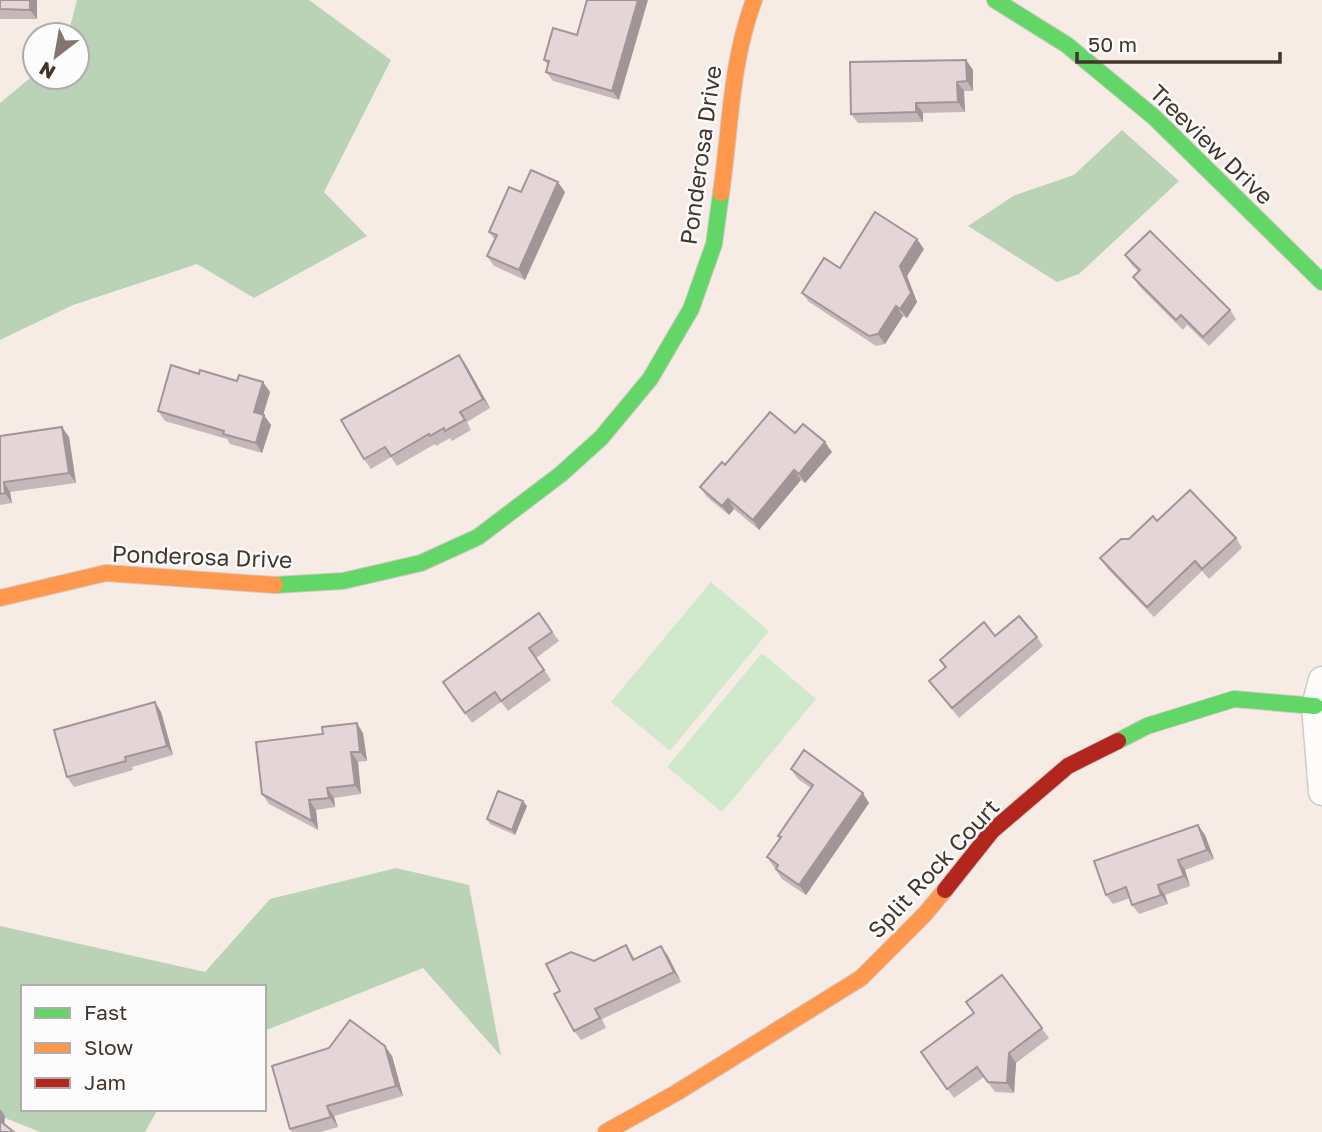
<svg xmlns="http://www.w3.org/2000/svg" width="1322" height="1132" font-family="'Golos Text',sans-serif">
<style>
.green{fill:#d0e9cc}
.forest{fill:#bad3b7}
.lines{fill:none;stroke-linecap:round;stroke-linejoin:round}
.street-casing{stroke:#d4cac3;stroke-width:29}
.fast-casing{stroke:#d4cac3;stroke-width:18}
.slow-casing{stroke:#d4cac3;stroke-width:18}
.jam-casing{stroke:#d4cac3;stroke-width:18}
.street{stroke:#fefcfb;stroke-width:26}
.fast{stroke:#63d668;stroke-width:16}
.slow{stroke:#ff974d;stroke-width:16}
.jam{stroke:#b3261e;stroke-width:16}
.wall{fill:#c6b7ba}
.shaded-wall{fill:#a19597}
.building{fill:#e6d5d8;stroke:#a19597;stroke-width:2}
.labels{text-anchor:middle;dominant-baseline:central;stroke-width:5;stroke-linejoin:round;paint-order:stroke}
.street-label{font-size:23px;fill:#41352c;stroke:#fcfcfc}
</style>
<rect width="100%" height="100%" fill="#f7ece5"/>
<!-- green -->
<g class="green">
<polygon points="711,582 769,631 670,751 611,702"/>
<polygon points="762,653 816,699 722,812 667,767"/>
</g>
<!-- forest -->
<g class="forest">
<polygon points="77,0 309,0 391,60 324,192 367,236 254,298 197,264 73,305 0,340 0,103 35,74 35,77 77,77 77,35 68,35"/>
<polygon points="1122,130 1179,181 1079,274 1057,282 968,226 1015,195 1074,175"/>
<polygon points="396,868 469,885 501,1056 423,968 264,1031 264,987 23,987 23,1109 158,1109 145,1132 40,1132 0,1116 0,926 205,972 270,899"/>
</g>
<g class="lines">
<defs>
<polyline id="street" points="1322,680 1315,706 1322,792"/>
<g id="fast">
<polyline points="995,0 1067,45 1155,118 1322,282"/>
<polyline points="275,585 343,581 421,563 478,537 561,474 601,438 650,379 691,309 714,244 721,193"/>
<polyline points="1118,741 1147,726 1234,699 1315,706"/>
</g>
<g id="slow">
<path d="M721,193C731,126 730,65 754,0"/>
<polyline points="0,598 106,573 275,585"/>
<polyline points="606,1132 676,1093 861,978 925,914 945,890"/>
</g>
<polyline id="jam" points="945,890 992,831 1068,766 1118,741"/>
</defs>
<!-- street casing -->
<use href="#street" class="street-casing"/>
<!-- fast casing -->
<use href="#fast" class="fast-casing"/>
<!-- slow casing -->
<use href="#slow" class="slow-casing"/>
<!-- jam casing -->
<use href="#jam" class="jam-casing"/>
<!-- street -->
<use href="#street" class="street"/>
<!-- fast -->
<use href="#fast" class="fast"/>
<!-- slow -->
<use href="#slow" class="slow"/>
<!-- jam -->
<use href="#jam" class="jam"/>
</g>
<!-- wall -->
<g class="wall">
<rect x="0" y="0" width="37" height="19"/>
<polygon points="577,35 619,100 553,81 546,72 548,65 544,60"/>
<polygon points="966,60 973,70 973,91 964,91 965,112 923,113 923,122 858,123 851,114"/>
<polygon points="521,192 565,192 525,280 494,266 487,256 495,240 489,232"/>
<polygon points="924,249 907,276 917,302 907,318 903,316 885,344 876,346 809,302 802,293 840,268"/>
<polygon points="1125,255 1230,310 1236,319 1209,346 1187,325 1183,330 1140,287 1133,277 1139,272 1132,265"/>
<polygon points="459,355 466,365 490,408 467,422 471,430 452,441 450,438 436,446 435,444 397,466 391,457 371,469 364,459"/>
<polygon points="199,374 270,392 263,415 271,425 262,453 230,444 227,439 165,421 158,411"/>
<polygon points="795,433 832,452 805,483 801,480 759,530 734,509 729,515 707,497 700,487 725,465"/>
<polygon points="0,436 69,437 76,483 10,492 12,503 0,505"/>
<polygon points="1157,521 1236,538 1242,548 1209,579 1202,571 1154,617 1107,568 1100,558"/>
<polygon points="539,613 559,641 536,658 551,680 508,711 501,702 472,723 443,682"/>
<polygon points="995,636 1037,637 1043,646 959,718 929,681 945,668 940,660"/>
<polygon points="155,702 161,712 173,755 132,767 133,770 74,787 67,777"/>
<polygon points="363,733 367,761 358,762 361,794 334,798 335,807 316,810 318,830 269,804 262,794"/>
<polygon points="791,769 869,803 806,895 782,879 767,857 780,838 778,836 811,788 798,779"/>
<polygon points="527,806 515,835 490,824 487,819"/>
<polygon points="1205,835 1214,859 1185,870 1190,886 1165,895 1168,904 1139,914 1132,905 1130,898 1113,904 1106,895"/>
<polygon points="626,945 635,959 661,946 668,956 681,982 602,1019 606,1028 581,1040 574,1031 560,991 594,961"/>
<polygon points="1002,975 1049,1038 1016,1063 1014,1093 995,1092 984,1077 954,1098 921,1052 974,1013"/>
<polygon points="392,1056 403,1096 334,1116 338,1127 321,1132 292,1132 290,1129"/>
</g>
<!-- shaded-wall -->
<g class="shaded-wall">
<polygon points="30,0 37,0 37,19 30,10"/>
<polygon points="638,0 648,0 619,100 612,91"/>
<polygon points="966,60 973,70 973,91 967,81"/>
<polygon points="957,82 964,91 965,112 958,102"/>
<polygon points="916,103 923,113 923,122 916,112"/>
<polygon points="558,182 565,192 525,280 519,270"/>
<polygon points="917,239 924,249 907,276 917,302 907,318 900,309 900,266"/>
<polygon points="896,306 903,316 885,344 878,334"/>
<polygon points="459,355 466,365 490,408 483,399"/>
<polygon points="263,382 270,392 261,422 254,412"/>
<polygon points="264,415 271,425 262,453 256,443"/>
<polygon points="62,427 69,437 76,483 69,473"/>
<polygon points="825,442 832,452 805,483 799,474"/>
<polygon points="794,470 801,480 759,530 753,520"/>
<polygon points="4,482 10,492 12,503 5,493"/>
<polygon points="728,499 734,509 729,515 722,506"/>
<polygon points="155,702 161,712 173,755 167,746"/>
<polygon points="357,723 363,733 367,761 360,752"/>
<polygon points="351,752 358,762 361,794 355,785"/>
<polygon points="327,788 334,798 335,807 329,798"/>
<polygon points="863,793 869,803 806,895 799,885"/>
<polygon points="309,800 316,810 318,830 312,821"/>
<polygon points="523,801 527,806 515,835 512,830"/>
<polygon points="1198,825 1205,835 1214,859 1207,850"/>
<polygon points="1178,860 1185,870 1190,886 1184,876"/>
<polygon points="1158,885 1165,895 1168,904 1161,895"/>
<polygon points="661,946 668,956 681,982 674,972"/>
<polygon points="385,1046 392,1056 403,1096 396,1086"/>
<polygon points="1009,1053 1016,1063 1014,1093 1007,1083"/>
<polygon points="327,1106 334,1116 338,1127 331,1117"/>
<polygon points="0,1109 5,1116 4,1128 0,1122"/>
</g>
<!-- building -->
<g class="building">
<polygon points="0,0 30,0 30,10 0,9"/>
<polygon points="587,0 638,0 612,91 546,72 549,61 544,60 553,28 577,35"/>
<polygon points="966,60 967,81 957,82 958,102 916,103 916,112 851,114 850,62"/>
<polygon points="531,170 558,182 519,270 487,256 497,235 489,232 509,187 521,192"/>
<polygon points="875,212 917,239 900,266 911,293 900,309 896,306 878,334 869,336 802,293 824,258 840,268"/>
<polygon points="1150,231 1230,310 1203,337 1181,315 1176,320 1133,277 1140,270 1125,255"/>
<polygon points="459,355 483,399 460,412 465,420 445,431 444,428 430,436 429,434 391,456 385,447 364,459 341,420"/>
<polygon points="171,365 199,374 200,370 237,381 239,375 263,382 254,412 264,415 256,443 223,434 224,431 158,411"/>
<polygon points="770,412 795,433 803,424 825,442 799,474 794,470 753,520 728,499 722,506 700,487 722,462 725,465"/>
<polygon points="62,427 69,473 4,482 5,493 0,494 0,436"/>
<polygon points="1190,490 1236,538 1202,569 1195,561 1147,607 1100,558 1121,539 1129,539 1153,516 1157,521"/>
<polygon points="539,613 552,632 529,648 544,670 501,701 495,692 465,713 443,682"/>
<polygon points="1019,616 1037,637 952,708 929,681 946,667 940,660 984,622 995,636"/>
<polygon points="155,702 167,746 125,757 126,761 67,777 54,730"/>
<polygon points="357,723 360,752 351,752 355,785 327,788 329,798 309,800 312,821 262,794 256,742 323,734 322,727"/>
<polygon points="804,750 863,793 799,885 776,869 778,865 767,857 781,837 778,836 813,785 791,769"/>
<polygon points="498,791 523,801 512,830 487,819"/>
<polygon points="1198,825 1207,850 1178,860 1184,876 1158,885 1161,895 1132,905 1126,887 1106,895 1094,861"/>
<polygon points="626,945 633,960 661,946 674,972 595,1009 600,1018 574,1031 554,994 560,991 546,964 571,952 594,961"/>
<polygon points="1002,975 1042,1028 1009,1053 1007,1083 988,1082 977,1067 947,1089 921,1052 974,1013 966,1002"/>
<polygon points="350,1020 385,1046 396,1086 327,1106 331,1117 290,1129 272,1066 329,1048"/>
<polygon points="0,1121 14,1132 0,1132"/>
</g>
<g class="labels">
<!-- street labels -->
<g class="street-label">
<text transform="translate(1212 144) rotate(44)">Treeview Drive</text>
<text transform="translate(700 155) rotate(-82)">Ponderosa Drive</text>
<text transform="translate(202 556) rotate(2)">Ponderosa Drive</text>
<text transform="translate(933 868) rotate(-47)">Split Rock Court</text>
</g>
</g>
<!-- legend -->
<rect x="21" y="985" width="245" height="126" fill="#fcfcfc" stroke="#b1aca9" stroke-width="2"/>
<rect x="35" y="1008" width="35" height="10" fill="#63d668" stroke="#b1aca9" stroke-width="2"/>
<text x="84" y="1020" font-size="21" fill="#41352c">Fast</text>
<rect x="35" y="1043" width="35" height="10" fill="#ff974d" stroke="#b1aca9" stroke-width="2"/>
<text x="84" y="1055" font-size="21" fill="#41352c">Slow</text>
<rect x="35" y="1078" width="35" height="10" fill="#b3261e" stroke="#b1aca9" stroke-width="2"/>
<text x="84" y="1090" font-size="21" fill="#41352c">Jam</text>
<!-- north arrow -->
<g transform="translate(56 56) rotate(211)"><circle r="33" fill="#fcfcfc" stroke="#b1aca9" stroke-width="2"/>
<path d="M0-5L12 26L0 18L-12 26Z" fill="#81756d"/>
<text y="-10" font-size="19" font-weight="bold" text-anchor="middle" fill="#41352c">N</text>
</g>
<!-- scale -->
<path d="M1077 52v10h203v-10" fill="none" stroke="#41352c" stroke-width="3.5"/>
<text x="1088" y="52" font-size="21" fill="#41352c" stroke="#fcfcfc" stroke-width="5" paint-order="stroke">50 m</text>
</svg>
